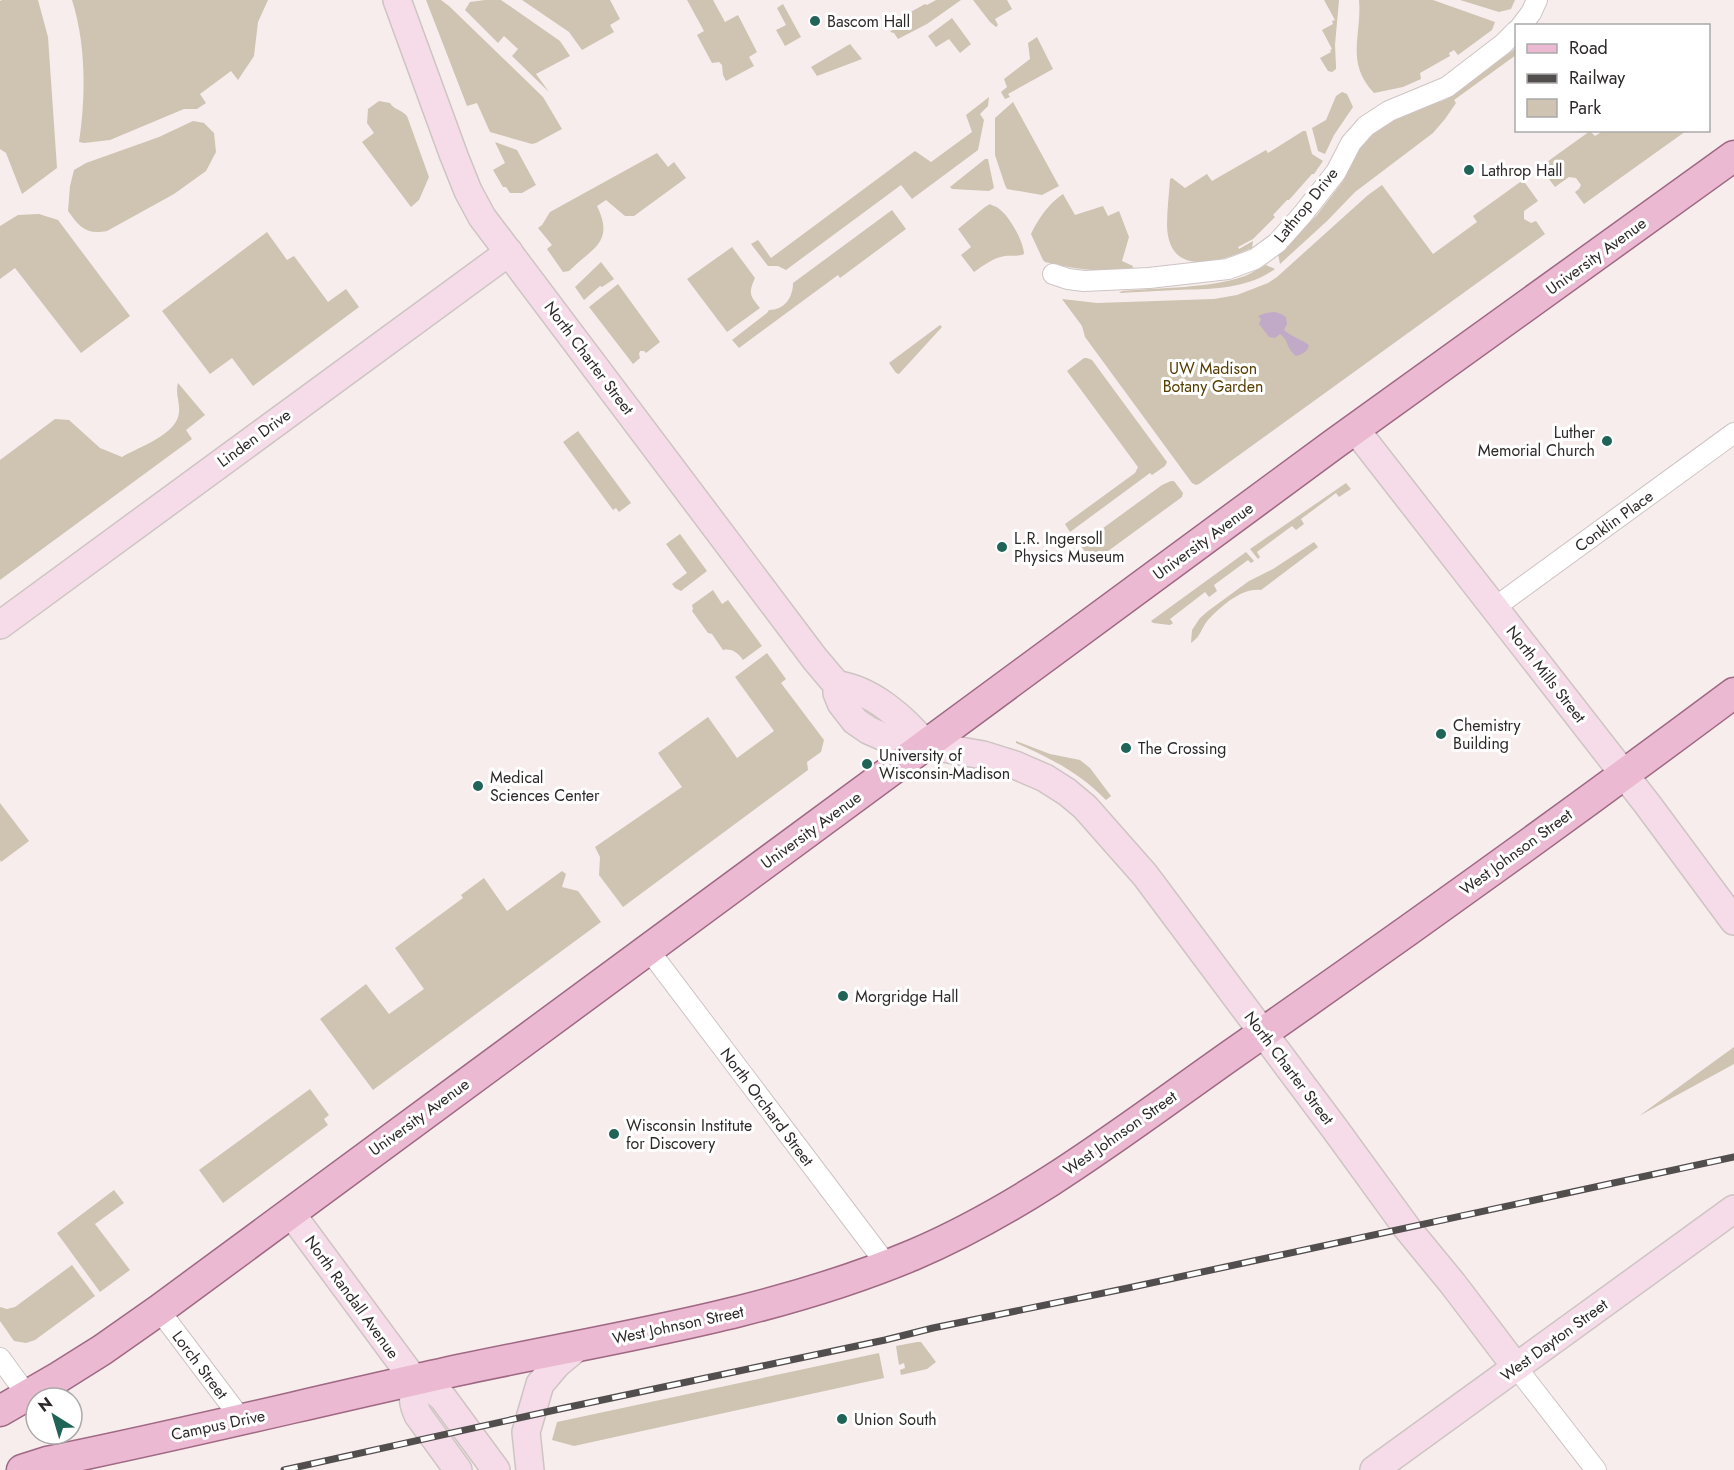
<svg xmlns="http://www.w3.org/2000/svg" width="1734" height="1470" font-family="Jost,sans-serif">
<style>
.green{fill:#cfc4b1}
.water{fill:#c0aac8}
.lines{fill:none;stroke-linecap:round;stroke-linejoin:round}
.street-casing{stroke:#cec4c4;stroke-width:22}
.secondary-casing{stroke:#cec4c4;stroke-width:30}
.primary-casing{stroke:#9f6883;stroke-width:33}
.street{stroke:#fff;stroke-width:20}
.secondary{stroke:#f5dce8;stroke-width:27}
.primary{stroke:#ebb9d1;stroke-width:30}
.rail-casing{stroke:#534e4e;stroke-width:7}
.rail{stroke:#fff;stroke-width:4.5;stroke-dasharray:14;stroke-linecap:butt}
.poi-dot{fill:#1f6457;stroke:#fff;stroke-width:2}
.labels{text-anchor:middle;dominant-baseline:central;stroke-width:6;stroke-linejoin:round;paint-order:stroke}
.poi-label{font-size:16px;fill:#2d2929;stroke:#fff;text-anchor:start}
.street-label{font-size:16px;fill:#2d2929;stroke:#fff}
.park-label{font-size:16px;fill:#553d00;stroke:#fff}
</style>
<rect width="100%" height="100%" fill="#f7eded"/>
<!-- green -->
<g class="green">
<polygon points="2,0 38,0 48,37 57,168 22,194 6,153 0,149 0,1"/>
<path d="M72,0H268L258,22L254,56L238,80L231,71L200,94L206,103L197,109H184L110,140L84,143L79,142C86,96 86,44 72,0Z"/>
<polygon points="426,0 441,0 449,6 543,97 562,129 536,143 532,144 490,132 477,103 467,106"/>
<polygon points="485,0 501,0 560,41 570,56 536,74 549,92 512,56 518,49 504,36 498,43 465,10 470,2"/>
<polygon points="522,0 610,0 620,19 610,25 614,32 582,50 569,32"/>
<polygon points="687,0 713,0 725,22 738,15 757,52 749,57 754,66 726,81 723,75 722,65 719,62 712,63 697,35 704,31"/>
<polygon points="936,0 961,0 927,24 898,39 894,33 890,32 892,30 889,24 925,4 927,5"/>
<polygon points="973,0 1007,0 1012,9 995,19 998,25 996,27 990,22"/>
<polygon points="1324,0 1339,0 1335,45 1336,66 1336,69 1332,72 1328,71 1320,58 1331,52 1330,50 1332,49 1322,30 1333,24 1332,21 1335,20"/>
<path d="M1359,0H1433L1495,22L1492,30L1458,55L1454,50L1449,53L1450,56L1420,73L1421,79L1403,87L1374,93C1345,62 1362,36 1359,0Z"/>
<polygon points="1460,0 1515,0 1511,9 1499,12"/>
<polygon points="783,4 801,37 785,46 776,30 786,25 777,8"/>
<polygon points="952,18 971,44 960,53 949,39 936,47 928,36"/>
<polygon points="1037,37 1053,69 1008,94 1010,97 1005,99 1001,92 1007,87 1004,79 1030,59 1028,43"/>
<polygon points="850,44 862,59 817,76 811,67"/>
<polygon points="1516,48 1516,55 1454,100 1456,103 1445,119 1433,133 1355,192 1327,221 1280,264 1278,254 1316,216 1343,181 1356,154 1366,139 1376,130 1391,120 1447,99"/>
<polygon points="1342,92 1347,94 1353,107 1334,135 1325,154 1318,151 1312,128 1326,120 1336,96"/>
<polygon points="989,97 988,106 980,114 984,120 978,150 912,199 901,185 786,270 778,266 768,266 751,244 758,240 771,258 915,151 931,162 972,132 966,115"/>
<path d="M379,101L390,103C393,109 402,110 407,116L429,177L419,200L411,207L362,142L374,133L367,123L368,109Z"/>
<polygon points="1013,102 1059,186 1042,195 1007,189 1005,185 995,155 995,118"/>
<path d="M193,121L204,123L214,133L216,152L206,171L174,194L107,231C85,235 80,227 68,211L70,186L74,170L86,163L159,137Z"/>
<path d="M1303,131H1306L1312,154L1323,161L1314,174H1312L1289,200H1287L1273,215L1275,217L1253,239L1238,247L1239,249L1253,241L1252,248C1220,262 1168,279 1167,225C1167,210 1169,194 1170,179L1172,178L1185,188L1207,174L1212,181L1266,150L1268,153Z"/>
<polygon points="1590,131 1595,136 1603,131 1686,131 1584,204 1575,192 1579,189 1581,185 1576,178 1569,177 1555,187 1540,167"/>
<polygon points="495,142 517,150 536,185 522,193 510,193 506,187 503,187 493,170 505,163"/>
<path d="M657,153L668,167L674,162L686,178L634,216H625L606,200L597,206C615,243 592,248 569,271L563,272L547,249L552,245L538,228L542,225L550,212Z"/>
<polygon points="985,159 988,159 994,188 989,191 952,189 950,187"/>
<polygon points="1523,180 1538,201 1524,211 1524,219 1531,223 1536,221 1545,234 1199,484 1196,485 1192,483 1085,337 1082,326 1062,299 1097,303 1214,299 1237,295 1268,283 1277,277 1368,195 1382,185 1433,254 1477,222 1473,216"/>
<path d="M1063,194L1075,215L1103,206L1108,216L1119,211L1129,237L1122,261L1133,266L1132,269C1102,273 1074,269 1045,262L1043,260L1031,234C1038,219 1049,203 1063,194Z"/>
<path d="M990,204C991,205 997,207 998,208C1009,215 1024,242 1024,254C1018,257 1012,255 1005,256C993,258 984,265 974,272L961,255L971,247L958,229L985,207Z"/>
<path d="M892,210L906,229L840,278L838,275L739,348L732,340L767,313L769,310C784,310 793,298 793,283Z"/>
<polygon points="39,214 58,220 130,316 81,353 15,268 0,279 0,226 18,215"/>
<polygon points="267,232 287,260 294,256 328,302 346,289 359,307 253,386 232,358 210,374 162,311"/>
<path d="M732,247L755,278C748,293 750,296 760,308L727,332L687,279Z"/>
<polygon points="601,262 614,279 602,287 600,286 584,300 575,287"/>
<path d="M1266,265L1275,269C1246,290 1209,289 1176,290C1157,291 1138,292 1119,293L1122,291C1157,288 1213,288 1245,276C1252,273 1259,268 1266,265Z"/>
<polygon points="618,284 660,342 646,353 644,351 640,351 639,354 640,358 633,364 589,307"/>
<polygon points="940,325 942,327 899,374 896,373 889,363"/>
<polygon points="1084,358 1087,358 1092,360 1167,462 1165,466 1152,475 1150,473 1070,532 1065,524 1135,473 1138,467 1067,371"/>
<path d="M178,383L205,415L186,430L192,439L0,580V460L55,419L69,420L100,448L122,457C139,447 178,434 179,412C180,402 175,394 178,383Z"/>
<polygon points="578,431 631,503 619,512 616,508 613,510 563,442"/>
<polygon points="1171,481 1174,481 1183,493 1182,497 1093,562 1080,545 1162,485"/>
<polygon points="1346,483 1351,489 1339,497 1336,493 1301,519 1304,524 1296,530 1292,526 1257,552 1260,557 1258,559 1250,549"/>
<polygon points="680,534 707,571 681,591 675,588 672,584 687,573 666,544"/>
<path d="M1314,542L1318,547L1261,590C1242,587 1220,607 1208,620C1200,630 1202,635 1191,643L1192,630L1200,618L1208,611L1249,581L1273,569Z"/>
<polygon points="1246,552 1254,561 1251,563 1248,560 1214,585 1217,591 1209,597 1205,592 1170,619 1173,623 1170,625 1153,623 1151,621"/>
<path d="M713,590L722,604L728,600L762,646L743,660C738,653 732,648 723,650L712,634L708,633L692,611L693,609L692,605Z"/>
<polygon points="767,653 786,679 781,683 824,740 821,752 807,762 808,770 623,907 599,875 600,857 595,847 682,787 658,753 708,717 737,758 774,731 735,677"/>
<path d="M1016,741L1050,754L1080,760L1090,768L1111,796L1106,800C1080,773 1050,758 1016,743Z"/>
<polygon points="0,803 29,841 1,862 0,860"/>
<polygon points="562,871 566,874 562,887 578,891 601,922 373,1090 320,1019 366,984 389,1014 424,989 395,948 463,898 461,895 484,878 507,911"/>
<polygon points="1734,1047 1734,1064 1639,1116"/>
<polygon points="310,1089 329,1115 324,1119 328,1125 223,1203 199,1170"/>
<polygon points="114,1190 124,1203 95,1224 130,1270 100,1292 57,1233"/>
<polygon points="72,1265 95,1296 35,1340 26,1343 14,1341 0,1321 0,1307 7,1309 15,1307"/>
<polygon points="917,1342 921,1342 936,1362 927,1369 901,1375 900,1370 905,1368 904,1363 899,1365 896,1346"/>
<polygon points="879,1353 884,1378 574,1446 552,1440 557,1422"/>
</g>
<!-- water -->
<path class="water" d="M1275,312L1281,314L1286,317L1287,324L1284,330C1292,337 1301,339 1309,345C1307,352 1303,354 1296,356C1285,347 1290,342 1280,334L1275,338L1269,337L1259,324L1261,319L1258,316L1266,313Z"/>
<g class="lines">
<defs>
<g id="street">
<polyline points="1521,26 1531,13 1537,0"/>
<polyline points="1053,274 1068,279 1084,281 1149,278 1228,269 1255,259 1277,243 1302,215 1336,172 1351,143 1366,126 1389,111 1447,87 1503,44 1516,31"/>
<polyline points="1494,608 1734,433"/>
<polyline points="648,949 887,1265"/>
<polyline points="159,1310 242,1420"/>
<polyline points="0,1358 27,1395"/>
<polyline points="1516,1367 1596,1470"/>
</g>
<g id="secondary">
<polyline points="397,0 454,156 468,191 482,217 815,659 837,685 837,693 841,703 855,721 868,730 886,738 983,755 1015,765 1045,778 1067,792 1085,807 1145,875 1335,1129 1407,1228 1453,1284 1516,1367"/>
<polyline points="1355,429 1648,805 1734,921"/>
<polyline points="0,625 509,252"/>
<path d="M837,685C871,689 905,719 926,745"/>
<polyline points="290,1212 415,1381 432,1389 443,1398 496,1470"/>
<path d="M415,1381C414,1396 411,1400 418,1415L458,1470"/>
<polyline points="530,1470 526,1432 540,1384 557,1364 580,1345"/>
<polyline points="1374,1470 1734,1209"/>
</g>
<g id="primary">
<polyline points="0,1411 59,1377 102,1350 159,1310 1334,444 1734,156"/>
<path d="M22,1470L47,1462C187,1434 325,1399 464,1369C615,1337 770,1315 913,1255C1030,1205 1130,1126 1234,1053C1402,936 1569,816 1734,693"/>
</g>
</defs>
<!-- street casing -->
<use href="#street" class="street-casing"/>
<!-- secondary casing -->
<use href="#secondary" class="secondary-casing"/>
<!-- primary casing -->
<use href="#primary" class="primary-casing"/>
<!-- street -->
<use href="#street" class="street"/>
<!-- secondary -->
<use href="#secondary" class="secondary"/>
<!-- primary -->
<use href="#primary" class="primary"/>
<defs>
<polyline id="rail" points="284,1470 555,1410 885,1340 933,1328 1128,1288 1734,1157"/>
</defs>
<!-- rail casing -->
<use href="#rail" class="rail-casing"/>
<!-- rail -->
<use href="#rail" class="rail"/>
</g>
<!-- markers -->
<g class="poi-dot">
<circle cx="815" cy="21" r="6"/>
<circle cx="1469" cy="170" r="6"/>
<circle cx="1607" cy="441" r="6"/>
<circle cx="1002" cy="547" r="6"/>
<circle cx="1441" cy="734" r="6"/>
<circle cx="1126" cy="748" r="6"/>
<circle cx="867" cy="764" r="6"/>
<circle cx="478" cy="786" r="6"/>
<circle cx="843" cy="996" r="6"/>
<circle cx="614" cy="1134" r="6"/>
<circle cx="842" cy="1419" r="6"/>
</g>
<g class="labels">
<!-- poi labels -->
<g class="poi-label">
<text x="827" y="21">Bascom Hall</text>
<text x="1481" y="170">Lathrop Hall</text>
<text x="1595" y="432" text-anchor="end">Luther<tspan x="1595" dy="18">Memorial Church</tspan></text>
<text x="1014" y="538">L.R. Ingersoll<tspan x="1014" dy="18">Physics Museum</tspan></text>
<text x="1453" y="725">Chemistry<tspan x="1453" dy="18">Building</tspan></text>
<text x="1138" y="748">The Crossing</text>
<text x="879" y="755">University of<tspan x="879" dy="18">Wisconsin-Madison</tspan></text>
<text x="490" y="777">Medical<tspan x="490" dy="18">Sciences Center</tspan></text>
<text x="855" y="996">Morgridge Hall</text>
<text x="626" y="1125">Wisconsin Institute<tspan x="626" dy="18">for Discovery</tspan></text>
<text x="854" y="1419">Union South</text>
</g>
<!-- street labels -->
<g class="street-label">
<text transform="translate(1306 205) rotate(-51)">Lathrop Drive</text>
<text transform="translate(1596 256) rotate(-36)">University Avenue</text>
<text transform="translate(589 358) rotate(53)">North Charter Street</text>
<text transform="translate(254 438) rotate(-36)">Linden Drive</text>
<text transform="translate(1614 521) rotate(-36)">Conklin Place</text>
<text transform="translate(1203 541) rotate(-36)">University Avenue</text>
<text transform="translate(1546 674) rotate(52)">North Mills Street</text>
<text transform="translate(811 830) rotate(-36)">University Avenue</text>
<text transform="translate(1516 852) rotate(-36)">West Johnson Street</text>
<text transform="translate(1289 1068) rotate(53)">North Charter Street</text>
<text transform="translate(767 1107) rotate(53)">North Orchard Street</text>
<text transform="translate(419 1117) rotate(-36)">University Avenue</text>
<text transform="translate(1120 1133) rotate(-35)">West Johnson Street</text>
<text transform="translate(352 1297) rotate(54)">North Randall Avenue</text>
<text transform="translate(678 1325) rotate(-12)">West Johnson Street</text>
<text transform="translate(1554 1340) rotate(-36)">West Dayton Street</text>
<text transform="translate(200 1365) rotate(53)">Lorch Street</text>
<text transform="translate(218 1425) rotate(-12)">Campus Drive</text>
</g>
<!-- park labels -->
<g class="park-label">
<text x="1213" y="368">UW Madison<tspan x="1213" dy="18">Botany Garden</tspan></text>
</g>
</g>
<!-- legend -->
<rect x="1515" y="24" width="195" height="108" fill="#ffffff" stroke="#aba9a9" stroke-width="1.5"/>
<rect x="1527" y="44" width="30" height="9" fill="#ebb9d1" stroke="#aba9a9" stroke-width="1.5"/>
<text x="1569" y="54" font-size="18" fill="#2d2929">Road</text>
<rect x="1527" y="74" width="30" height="9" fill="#534e4e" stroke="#aba9a9" stroke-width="1.5"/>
<text x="1569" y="84" font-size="18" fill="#2d2929">Railway</text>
<rect x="1527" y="99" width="30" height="18" fill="#cfc4b1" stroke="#aba9a9" stroke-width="1.5"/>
<text x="1569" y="114" font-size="18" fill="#2d2929">Park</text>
<!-- north arrow -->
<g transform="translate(54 1416) rotate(323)"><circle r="28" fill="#ffffff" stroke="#aba9a9" stroke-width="1.5"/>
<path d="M0-4.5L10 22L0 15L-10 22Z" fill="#1f6457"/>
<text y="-9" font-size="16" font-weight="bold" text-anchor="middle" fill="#2d2929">N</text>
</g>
</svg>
